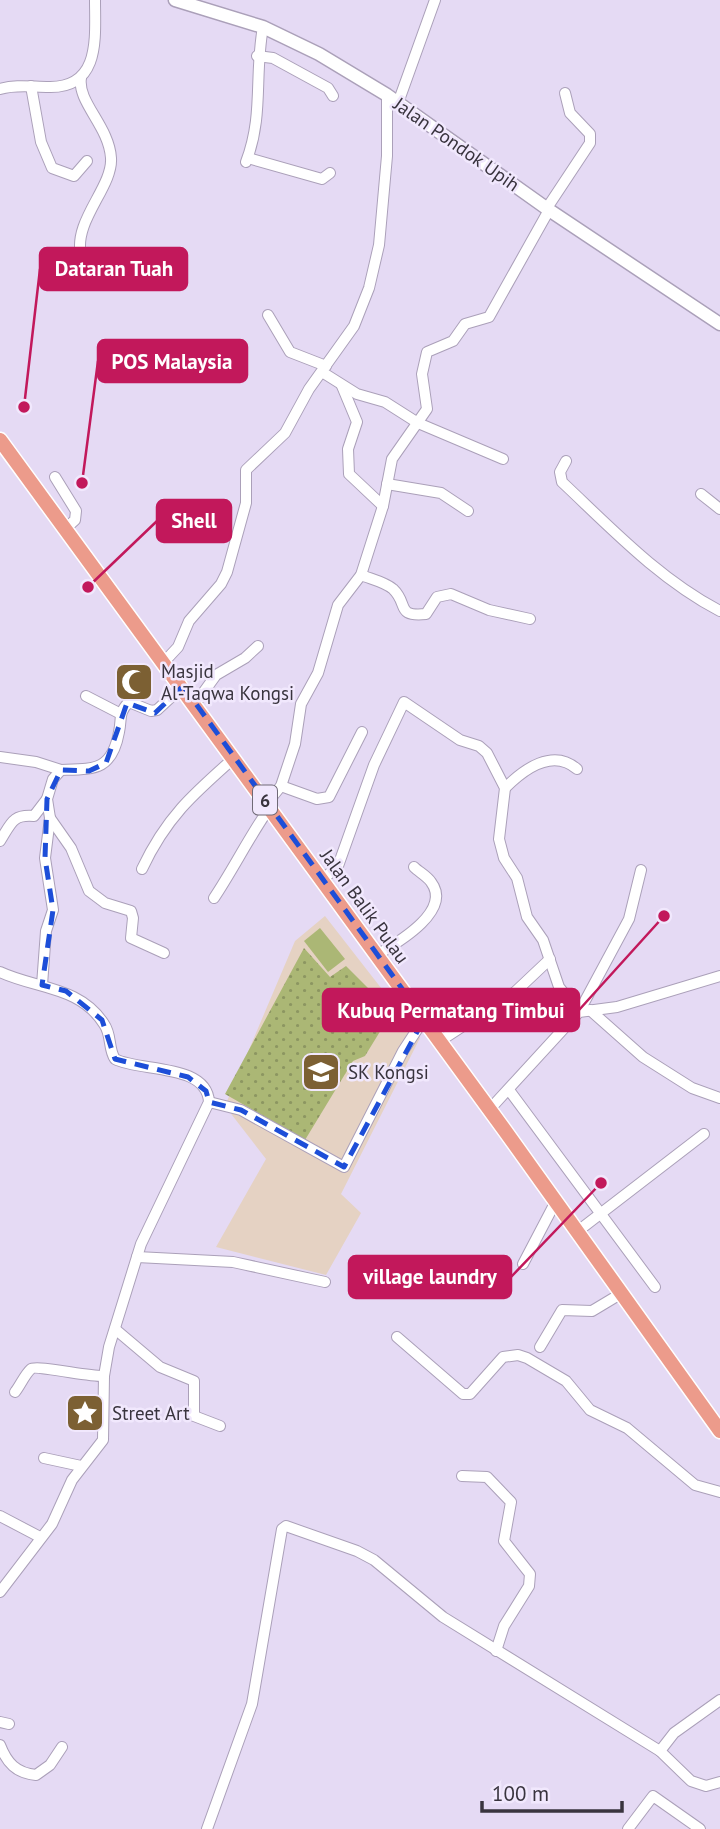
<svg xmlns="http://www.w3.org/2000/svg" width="720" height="1829" font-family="'PT Sans',sans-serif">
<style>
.education{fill:#e5d2c3}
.grass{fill:url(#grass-dots)}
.green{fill:#abb775}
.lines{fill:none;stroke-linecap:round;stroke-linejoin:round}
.street-casing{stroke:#aba0b9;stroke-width:12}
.secondary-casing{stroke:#aba0b9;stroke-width:15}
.primary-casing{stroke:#fff;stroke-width:17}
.street{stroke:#fff;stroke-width:10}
.secondary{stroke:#fff;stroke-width:12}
.primary{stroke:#ec9b8b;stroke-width:14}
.marked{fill:none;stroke:#1d4ed8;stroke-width:5;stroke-dasharray:14 9;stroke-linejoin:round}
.labels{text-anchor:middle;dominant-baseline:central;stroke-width:5;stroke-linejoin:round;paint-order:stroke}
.shield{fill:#f1e8fd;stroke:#706a77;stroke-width:2}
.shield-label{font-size:18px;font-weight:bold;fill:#39343e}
.street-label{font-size:19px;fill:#39343e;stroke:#f1e8fd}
.poi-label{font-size:19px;fill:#39343e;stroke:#f1e8fd;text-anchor:start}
.leader{fill:none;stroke:#c2185b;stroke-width:2.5}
.callout-dot{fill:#c2185b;stroke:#f1e8fd;stroke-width:2.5}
.callout{fill:#c2185b;stroke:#c2185b;stroke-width:2.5}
.callout-label{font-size:21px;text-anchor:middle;font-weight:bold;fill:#fff}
</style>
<defs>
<pattern id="grass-dots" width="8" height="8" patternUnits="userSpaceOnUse" patternTransform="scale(1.75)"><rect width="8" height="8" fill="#abb775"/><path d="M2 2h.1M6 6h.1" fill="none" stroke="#8c9661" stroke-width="1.8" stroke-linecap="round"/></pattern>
</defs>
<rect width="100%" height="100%" fill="#e5daf4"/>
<!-- education -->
<polygon class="education" points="325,916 420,1038 341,1194 361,1213 326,1275 216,1247 266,1159 225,1106 295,941"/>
<!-- grass -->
<polygon class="grass" points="304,948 330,977 346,966 392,1012 365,1056 353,1061 305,1140 225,1094"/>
<!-- green -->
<polygon class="green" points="320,928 345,959 328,972 304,941"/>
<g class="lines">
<defs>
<g id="street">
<polyline points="257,56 273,58 328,88 333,96"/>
<path d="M81,78C77,102 109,126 111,158C113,187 73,221 81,255C83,265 90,275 95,284"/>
<polyline points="31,86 41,142 52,168 74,176 87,161"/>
<path d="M0,89C16,84 32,87 49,87C101,88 95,37 95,0"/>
<polyline points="398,103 435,0"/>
<polyline points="248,158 322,179 330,173"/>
<path d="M246,162C264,115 254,76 263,27"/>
<polyline points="547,208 590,143 590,134 570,113 565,93"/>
<polyline points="268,315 290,352 326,366"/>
<polyline points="322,372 357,394 385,402 418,423 503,459"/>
<polyline points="342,386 357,422 348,449 349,474 383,506"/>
<path d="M566,461L560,472L562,482C612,529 659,579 720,611"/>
<polyline points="55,477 76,511 75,520 65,529"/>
<polyline points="387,484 441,493 468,511"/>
<polyline points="701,494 720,509"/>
<path d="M361,575C371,579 385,582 393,589C409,604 395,617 426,614L437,597L451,594L489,610L530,619"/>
<polyline points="164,662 178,647 189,621 221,584 227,572 246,503 246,470 285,433 309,389 354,326 369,288 379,245 387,156 387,95"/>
<polyline points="86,696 119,713"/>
<polyline points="195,704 216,675 245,658 258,646"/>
<polyline points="0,757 36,762 61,770"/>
<polyline points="281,786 317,799 329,797 362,732"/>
<path d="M505,788C524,769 553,748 577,769"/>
<polyline points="267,803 281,786 295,744 301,704 318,673 338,605 361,575 383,506 392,459 427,409 422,374 427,352 453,341 465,324 489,317 549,210"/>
<polyline points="50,818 71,848 89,891 105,903 131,911 133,918 131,938 164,953"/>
<path d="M0,841C11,824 12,814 34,816L47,799"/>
<path d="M142,869C166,818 192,795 234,758"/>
<polyline points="322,880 338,866 374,765 404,702 460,740 479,746 487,753 505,788 499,839 504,858 517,878 527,917 543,940 559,987 579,1012 629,919 641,870"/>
<path d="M214,898C234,868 249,837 270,807"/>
<path d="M377,955C397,943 453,911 431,882C427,876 419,872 414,867"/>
<path d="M0,972C36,989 80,986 104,1024C112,1035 108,1049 115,1059C139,1072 207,1063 209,1102L141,1244L109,1347L104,1376L103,1440L72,1480L52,1524L0,1592"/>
<path d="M42,985L46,931L53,910L45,858L50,818L47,799L53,779L61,770C94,769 112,771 119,732C122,718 118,713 129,702L151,711L157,710L183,686"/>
<polyline points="590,1010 643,1057 692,1088 720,1098"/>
<polyline points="440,1041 515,992 550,959"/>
<polyline points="509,1090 655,1287"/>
<polyline points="209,1102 241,1110 344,1167 403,1051 424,1019"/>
<polyline points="490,1109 579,1012 617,1007 720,976"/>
<polyline points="578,1231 704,1134"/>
<polyline points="137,1257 233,1262 325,1282"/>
<polyline points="523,1264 556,1201"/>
<polyline points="115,1329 160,1367 194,1381 194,1416 220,1426"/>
<polyline points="397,1337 463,1394 470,1394 503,1357 518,1355 527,1358 566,1381 590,1410 627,1428 695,1485 720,1492"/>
<polyline points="540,1347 562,1310 592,1311 622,1293"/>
<path d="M15,1392C20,1386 25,1374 31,1369C36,1365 91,1377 104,1376"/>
<polyline points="44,1458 81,1466"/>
<polyline points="462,1476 487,1477 511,1502 504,1541 530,1574 529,1586 504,1626 496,1651"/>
<polyline points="0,1516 40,1537"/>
<polyline points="0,1722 9,1724"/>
<path d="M0,1745C7,1763 16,1773 36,1775L50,1765L62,1747"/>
<polyline points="660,1751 674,1733 720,1700"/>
<polyline points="207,1829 252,1704 282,1529 286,1526 357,1551 374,1560 443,1617 660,1751 691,1781 706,1786 720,1782"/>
<polyline points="628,1829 653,1796 700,1829"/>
</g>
<polyline id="secondary" points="175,0 263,27 319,54 387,95 549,210 720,324"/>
<polyline id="primary" points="0,440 503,1128 720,1431"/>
</defs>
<!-- street casing -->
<use href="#street" class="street-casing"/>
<!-- secondary casing -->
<use href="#secondary" class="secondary-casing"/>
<!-- primary casing -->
<use href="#primary" class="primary-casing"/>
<!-- street -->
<use href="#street" class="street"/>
<!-- secondary -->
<use href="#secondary" class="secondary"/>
<!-- primary -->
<use href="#primary" class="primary"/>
</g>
<!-- marked area -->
<path class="marked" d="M183,686L424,1019L344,1167L241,1110L209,1102L206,1091L188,1077L115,1059L102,1020L66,991L42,985L53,910L45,858L47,799L61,770L89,771L106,763L127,703L155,713Z"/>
<!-- icons -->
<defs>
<symbol id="mosque-square" viewBox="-11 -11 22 22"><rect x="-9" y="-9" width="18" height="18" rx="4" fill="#7c6033" stroke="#f1e8fd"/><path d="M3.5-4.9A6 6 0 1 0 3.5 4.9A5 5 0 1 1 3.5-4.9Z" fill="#fff"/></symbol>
<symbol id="school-square" viewBox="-11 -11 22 22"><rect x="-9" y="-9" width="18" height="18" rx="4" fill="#7c6033" stroke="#f1e8fd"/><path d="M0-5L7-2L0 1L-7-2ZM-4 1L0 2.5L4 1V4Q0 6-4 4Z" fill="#fff"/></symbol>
<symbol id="sight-square" viewBox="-11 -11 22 22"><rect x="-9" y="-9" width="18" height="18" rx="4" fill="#7c6033" stroke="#f1e8fd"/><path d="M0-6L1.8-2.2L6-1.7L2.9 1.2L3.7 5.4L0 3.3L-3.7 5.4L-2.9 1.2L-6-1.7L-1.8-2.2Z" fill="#fff"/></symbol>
</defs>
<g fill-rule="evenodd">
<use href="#mosque-square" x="112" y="660" width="44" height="44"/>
<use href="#school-square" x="299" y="1050" width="44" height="44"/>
<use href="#sight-square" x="63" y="1391" width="44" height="44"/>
</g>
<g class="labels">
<!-- shield labels -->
<rect class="shield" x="253" y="785.5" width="24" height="29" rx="5"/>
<g class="shield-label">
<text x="265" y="800">6</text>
</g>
<!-- street labels -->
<g class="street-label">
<text transform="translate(457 144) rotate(35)">Jalan Pondok Upih</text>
<text transform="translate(365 906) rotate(54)">Jalan Balik Pulau</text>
</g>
<!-- poi labels -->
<g class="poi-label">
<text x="161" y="671">Masjid<tspan x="161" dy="22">Al-Taqwa Kongsi</tspan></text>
<text x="348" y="1072">SK Kongsi</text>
<text x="112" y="1413">Street Art</text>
</g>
</g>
<!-- callouts -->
<path class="leader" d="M24 407L40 269M82 483L98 361M88 587L157 521M664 916L579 1010M601 1183L511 1277"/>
<g class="callout-dot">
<circle cx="24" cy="407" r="7"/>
<circle cx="82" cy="483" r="7"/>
<circle cx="88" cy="587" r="7"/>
<circle cx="664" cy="916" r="7"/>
<circle cx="601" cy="1183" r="7"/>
</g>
<g class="callout">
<rect x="40" y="248" width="147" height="42" rx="7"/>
<rect x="98" y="340" width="149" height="42" rx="7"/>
<rect x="157" y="500" width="74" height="42" rx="7"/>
<rect x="323" y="989" width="256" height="42" rx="7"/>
<rect x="349" y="1256" width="162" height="42" rx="7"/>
</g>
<g class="callout-label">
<text x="114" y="276">Dataran Tuah</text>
<text x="172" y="369">POS Malaysia</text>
<text x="194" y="528">Shell</text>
<text x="451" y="1018">Kubuq Permatang Timbui</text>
<text x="430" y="1284">village laundry</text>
</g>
<!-- scale -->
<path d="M482 1801v10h140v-10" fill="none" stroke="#39343e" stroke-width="3.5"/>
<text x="492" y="1801" font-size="21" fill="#39343e" stroke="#f1e8fd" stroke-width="5" paint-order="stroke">100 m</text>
</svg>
